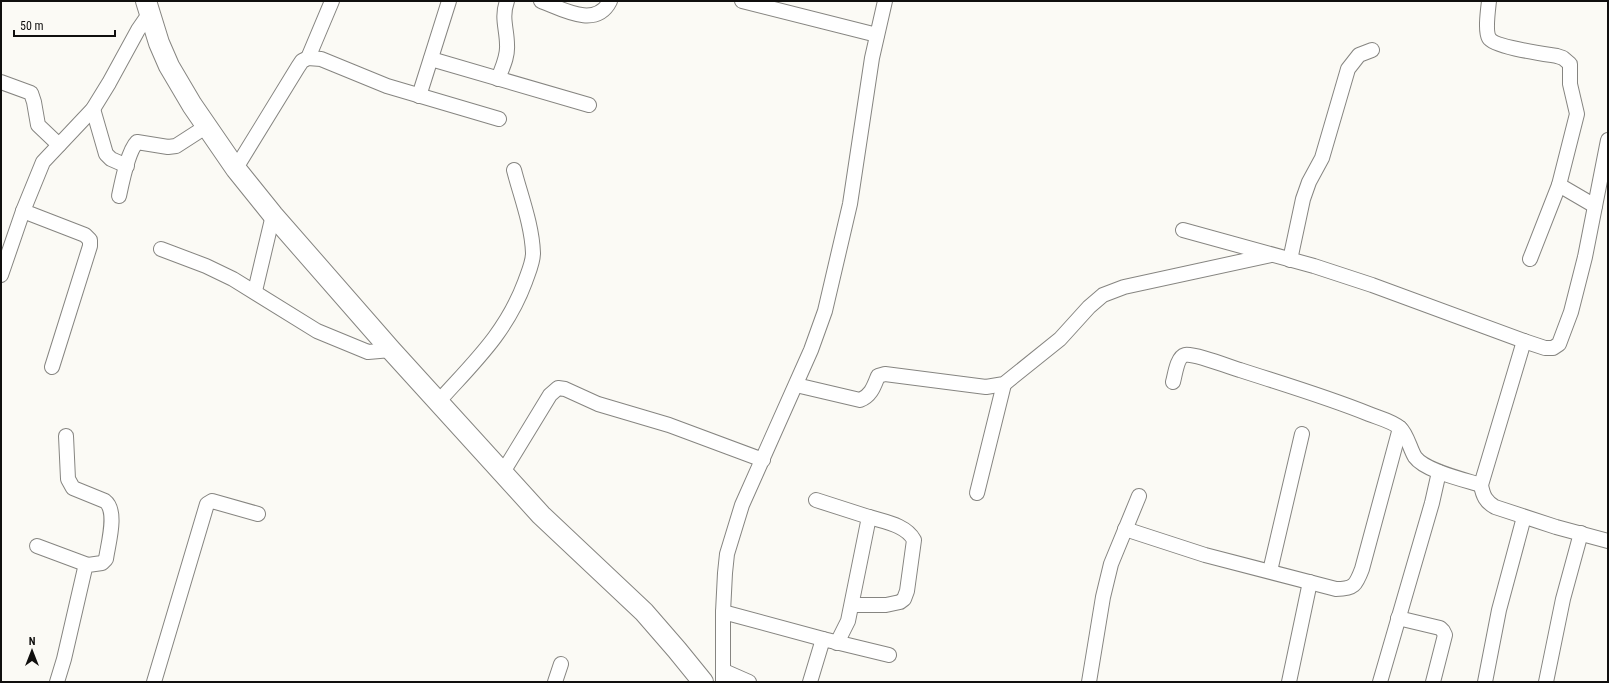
<svg xmlns="http://www.w3.org/2000/svg" width="1609" height="683" font-family="'Roboto Condensed',sans-serif">
<style>
.lines{fill:none;stroke-linecap:round;stroke-linejoin:round}
.street-casing{stroke:#868581;stroke-width:16}
.secondary-casing{stroke:#868581;stroke-width:22}
.street{stroke:#fff;stroke-width:14}
.secondary{stroke:#fff;stroke-width:20}
</style>
<rect width="100%" height="100%" fill="#fbfaf5"/>
<g class="lines">
<defs>
<g id="street">
<path d="M541,1C562,9 596,29 610,1"/>
<polyline points="742,1 877,35"/>
<path d="M1489,1C1488,10 1485,31 1489,38C1494,47 1545,54 1557,56L1563,58L1570,64V84L1577,114L1559,185L1595,206"/>
<polyline points="308,58 332,1"/>
<polyline points="431,59 589,105"/>
<path d="M498,79C502,68 508,57 507,45C507,29 501,18 507,1"/>
<polyline points="1,82 31,93 34,102 38,125 59,145"/>
<polyline points="419,96 449,1"/>
<polyline points="93,109 106,154 111,159 127,166"/>
<polyline points="236,168 298,67 302,61 308,58 321,59 387,86 499,119"/>
<path d="M119,196C122,182 128,151 137,142L168,147L176,146L207,126"/>
<polyline points="23,211 85,235 90,240 90,246 52,367"/>
<polyline points="1183,230 1314,266 1372,285 1524,341 1545,348 1553,348 1559,344 1571,312 1585,257 1608,140"/>
<polyline points="161,249 206,266 233,279 317,331 368,352 391,350"/>
<polyline points="1530,259 1559,185"/>
<polyline points="1290,260 1303,199 1309,182 1322,158 1348,69 1359,55 1372,50"/>
<polyline points="1,275 23,211 43,162 93,109 109,83 138,30 149,14"/>
<polyline points="255,291 273,215"/>
<path d="M1524,341L1481,485C1483,496 1486,502 1495,507L1556,527L1608,541"/>
<path d="M1173,382C1175,375 1177,357 1185,355C1193,353 1230,367 1240,370C1283,384 1327,397 1369,414C1379,418 1392,421 1400,428C1407,434 1410,449 1415,457C1425,471 1465,480 1481,485"/>
<path d="M796,385L860,400C871,396 874,386 878,376L885,374L986,387L1004,384L1060,339L1089,307L1103,295L1124,287L1271,255"/>
<path d="M439,401C474,362 506,333 525,282C528,273 533,263 533,253C532,225 521,197 514,170"/>
<polyline points="503,472 550,395 558,388 565,389 598,404 669,425 763,460"/>
<polyline points="977,493 1004,384"/>
<polyline points="816,500 869,517 848,621 837,643"/>
<path d="M1125,529L1205,555L1336,589C1354,589 1356,585 1362,569L1400,428"/>
<polyline points="37,546 88,565"/>
<polyline points="1270,571 1302,434"/>
<path d="M852,605H886L900,602L904,599L907,591L914,540C906,525 885,522 869,517"/>
<polyline points="723,612 823,639"/>
<polyline points="1398,618 1440,628 1443,631 1445,635 1433,682"/>
<polyline points="724,671 749,682"/>
<path d="M57,682L64,659L85,568L88,565L102,563L106,559C108,544 118,511 105,501L73,488L68,479L66,436"/>
<polyline points="154,682 207,504 212,501 258,514"/>
<polyline points="555,682 561,664"/>
<polyline points="723,682 723,612 725,573 727,554 742,505 811,350 825,311 850,204 872,58 885,1"/>
<polyline points="810,682 823,639 889,655"/>
<polyline points="1089,682 1103,597 1111,564 1139,496"/>
<polyline points="1289,682 1310,582"/>
<polyline points="1380,682 1432,503 1439,472"/>
<polyline points="1485,682 1499,610 1524,517"/>
<polyline points="1546,682 1563,599 1581,533"/>
</g>
<polyline id="secondary" points="146,1 159,43 169,66 192,105 236,169 273,215 391,350 541,515 644,612 677,650 703,682"/>
</defs>
<!-- street casing -->
<use href="#street" class="street-casing"/>
<!-- secondary casing -->
<use href="#secondary" class="secondary-casing"/>
<!-- street -->
<use href="#street" class="street"/>
<!-- secondary -->
<use href="#secondary" class="secondary"/>
</g>
<!-- border -->
<rect width="1609" height="683" fill="none" stroke="#100f0e" stroke-width="4"/>
<!-- north arrow -->
<g transform="translate(32 651)" stroke="#fbfaf5" stroke-width="3" paint-order="stroke">
<path d="M0-3L7 15L0 10L-7 15Z" fill="#100f0e"/>
<text y="-6" font-size="11" font-weight="bold" text-anchor="middle" fill="#100f0e">N</text>
</g>
<!-- scale -->
<path d="M14 30v6h101v-6" fill="none" stroke="#100f0e" stroke-width="2"/>
<text x="20" y="30" font-size="12" fill="#100f0e" stroke="#fbfaf5" stroke-width="3" paint-order="stroke">50 m</text>
</svg>
